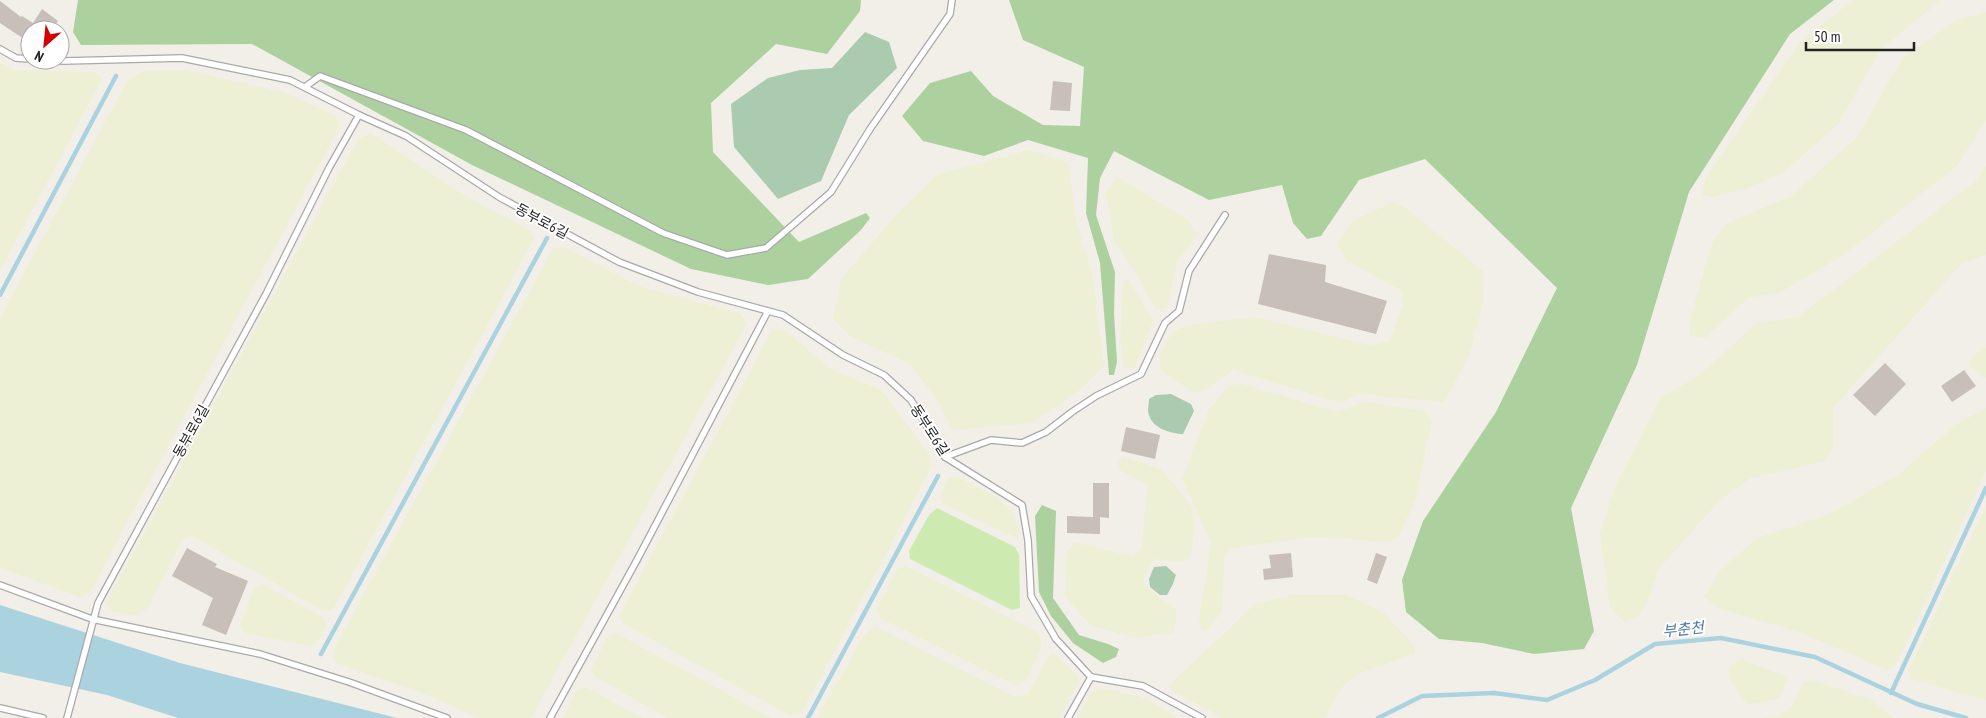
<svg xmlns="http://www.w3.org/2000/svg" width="1986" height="718" font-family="'PT Sans Narrow','Noto Sans KR',sans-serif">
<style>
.farmland{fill:#eef0d5}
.grass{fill:#cdebb0}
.forest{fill:#add19e}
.cemetery{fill:#aacbaf}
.water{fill:#aad3df}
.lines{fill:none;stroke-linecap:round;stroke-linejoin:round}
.stream{stroke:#aad3df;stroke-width:4.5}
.building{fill:#c7bfb8}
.lane-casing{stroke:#a9a9a9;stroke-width:8}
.lane{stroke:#fff;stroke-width:5.5}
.labels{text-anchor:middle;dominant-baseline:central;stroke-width:4;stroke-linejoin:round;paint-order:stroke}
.street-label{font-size:14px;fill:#222;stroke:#fff}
.water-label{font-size:15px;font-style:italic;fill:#4a7aab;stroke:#fff}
</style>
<rect width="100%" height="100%" fill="#f2efe9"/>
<!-- farmland -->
<g class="farmland">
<polygon points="1853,0 1941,0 1883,48 1866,74 1839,123 1783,173 1745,189 1713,197 1702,194 1706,177 1800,42"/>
<polygon points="1986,12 1986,120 1957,166 1845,254 1781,292 1748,298 1705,338 1689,336 1691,314 1713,241 1727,223 1791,196 1857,137 1902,59 1954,21"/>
<polygon points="0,62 13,70 95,72 102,79 0,271"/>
<polygon points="187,70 286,93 336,116 340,126 90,592 80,597 0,568 0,318 127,81 143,71"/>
<polygon points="371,133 456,190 531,231 534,239 334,608 325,612 192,536 184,538 148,608 136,616 112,611 106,603 358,139"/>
<polygon points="1029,150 1068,162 1077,225 1092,273 1104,366 1084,387 1032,423 952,430 939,402 910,364 850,336 833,319 841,279 895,216 938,174"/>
<polygon points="1986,165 1986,255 1962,263 1834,407 1834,446 1826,461 1751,478 1721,499 1658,570 1650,596 1639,617 1624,622 1610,607 1600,535 1615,487 1660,398 1698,376 1757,323 1798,317 1977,180"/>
<polygon points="1117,177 1187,219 1197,235 1177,262 1167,308 1156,309 1137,275 1114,242 1106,192"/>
<polygon points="1393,202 1406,208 1483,271 1484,299 1469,356 1444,402 1358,394 1341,403 1233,370 1208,388 1194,393 1161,371 1159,357 1172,332 1187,325 1254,317 1371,345 1390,341 1403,305 1402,291 1348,262 1337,245 1352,221"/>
<polygon points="564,247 639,286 741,314 747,324 531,718 479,718 427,695 336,663 332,652 553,248"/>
<polygon points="1128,279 1153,320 1135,368 1124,368 1120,338 1123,282"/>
<polygon points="772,330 786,331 831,369 881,390 930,455 932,467 801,714 791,716 622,623 619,616"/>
<polygon points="1986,347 1986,378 1983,378 1969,365 1973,356"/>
<polygon points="1242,384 1338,412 1364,402 1425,411 1432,421 1415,501 1398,538 1388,542 1311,537 1233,548 1224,556 1222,612 1207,630 1201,630 1199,619 1211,543 1182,479 1209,409 1230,385"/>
<polygon points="1986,408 1986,471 1896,665 1887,670 1799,632 1720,609 1704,597 1722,568 1759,537 1828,515 1899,474 1955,425"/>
<polygon points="1124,457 1161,469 1192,507 1195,530 1190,558 1182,562 1155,559 1145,572 1144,585 1177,611 1174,633 1135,638 1091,626 1065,596 1067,551 1075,542 1133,557 1141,549 1148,486 1120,470 1118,462"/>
<polygon points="956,476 997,497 1011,510 1019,529 1017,538 943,504 939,498 947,479"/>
<polygon points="1986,506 1986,700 1910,679 1909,669"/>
<polygon points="905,566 1038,632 1042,646 1026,681 1015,685 880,618 877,609 897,569"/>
<polygon points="262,584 323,617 326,627 319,639 311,646 247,634 240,626 254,588"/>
<polygon points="1291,595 1347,595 1384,613 1415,646 1415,654 1360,673 1343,686 1330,708 1326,718 1223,718 1174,692 1168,686 1255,604"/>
<polygon points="875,626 1015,697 1028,694 1046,660 1053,653 1077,675 1078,683 1059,718 817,718 863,636"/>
<polygon points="616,633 772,718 668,718 595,677 591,670 608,636"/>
<polygon points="1741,659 1788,677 1780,698 1747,705 1730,680 1731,666"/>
<polygon points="1813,680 1872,700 1894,718 1761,718 1778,716 1793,705 1803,682"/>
<polygon points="586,687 643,718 563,718 577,690"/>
<polygon points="1100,688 1140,696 1180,718 1077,718 1092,690"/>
</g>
<!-- grass -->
<polygon class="grass" points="937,508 1015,547 1019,554 1020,608 1012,610 910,559 909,551 929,515"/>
<!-- forest -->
<g class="forest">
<polygon points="78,0 861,0 860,11 827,54 776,44 711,103 713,152 799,242 866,213 870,218 861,230 808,279 768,285 691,269 472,165 252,44 81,45 73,32"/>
<polygon points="1009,0 1834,0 1790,34 1689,192 1637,365 1571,508 1594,631 1584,649 1534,654 1482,643 1439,639 1406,612 1402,580 1423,521 1496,412 1557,288 1425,159 1359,180 1321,236 1307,239 1293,223 1282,185 1209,200 1114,151 1100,178 1096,215 1115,272 1114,314 1117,362 1114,375 1109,375 1100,263 1086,213 1088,158 1028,140 984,156 923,141 902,116 930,83 971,71 993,96 1043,125 1080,126 1084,67 1023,40"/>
<polygon points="1042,505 1056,511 1053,598 1079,635 1108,644 1119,649 1116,657 1103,663 1073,643 1051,616 1039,592 1035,516"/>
</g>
<!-- cemetery -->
<g class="cemetery">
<polygon points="865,32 889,42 897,68 849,115 821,181 778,199 734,147 731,104 768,78 800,70 832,68"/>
<path d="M1171,394L1191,404L1194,411L1183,434C1172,434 1152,428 1149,415C1147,411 1149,404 1149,399L1156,395Z"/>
<polygon points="1166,566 1176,575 1173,584 1167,595 1160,595 1150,587 1149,579 1154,567"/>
</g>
<!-- water -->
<polygon class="water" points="0,605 180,663 397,718 178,718 107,695 0,672"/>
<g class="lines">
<!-- stream -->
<g class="stream">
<polyline points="0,295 116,76"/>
<polyline points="321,654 547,238"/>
<polyline points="1891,693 1986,488"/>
<polyline points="808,718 938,476"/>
<polyline points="1378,718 1422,696 1494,693 1547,700 1595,680 1655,644 1721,638 1815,657 1917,704 1966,718"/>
</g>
</g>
<!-- building -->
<g class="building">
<polygon points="0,1 21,17 22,16 33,23 42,9 58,21 52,30 30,30 30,43 0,23"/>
<polygon points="1053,81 1072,83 1070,111 1050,110"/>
<polygon points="1269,254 1326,265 1325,282 1387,301 1376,334 1258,304"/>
<polygon points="1885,363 1906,384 1875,416 1853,395"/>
<polygon points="1964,370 1976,386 1952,402 1941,386"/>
<polygon points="1126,427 1160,435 1155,459 1121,451"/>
<polygon points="1093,483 1109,483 1109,518 1100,517 1100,534 1067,533 1067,516 1093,517"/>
<polygon points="187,548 217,564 215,567 248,581 226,635 202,625 213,598 172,576"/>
<polygon points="1291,553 1293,577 1264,580 1263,569 1271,568 1269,555"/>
<polygon points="1376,553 1387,557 1377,584 1367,580"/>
</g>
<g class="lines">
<defs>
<g id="lane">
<polyline points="0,49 16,58 30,59"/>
<polyline points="45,60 64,61 182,58 290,80 359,115"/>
<polyline points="305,87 320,76 466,130 663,233 727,255 766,248 831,192 870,129 950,14 952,0"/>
<polyline points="945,457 991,440 1022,443 1046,432 1072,412 1096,396 1141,374 1165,323 1179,311 1189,271 1225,215"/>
<polyline points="0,585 92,619 260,654 349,682 447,718"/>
<polyline points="0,708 43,718"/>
<polyline points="67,718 98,603 266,294 329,168 359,115 406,136 499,197 619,262 698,292 783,315 843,355 884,375 911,400 945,457 1022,505 1028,540 1031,596 1056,639 1091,677 1143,686 1202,718"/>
<polyline points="550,718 637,560 768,311"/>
<polyline points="1068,718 1091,677"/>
</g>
</defs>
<!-- lane casing -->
<use href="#lane" class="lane-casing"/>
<!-- lane -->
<use href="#lane" class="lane"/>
</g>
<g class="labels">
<!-- street labels -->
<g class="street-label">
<text transform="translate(542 221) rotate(28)">동부로6길</text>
<text transform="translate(930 430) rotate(57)">동부로6길</text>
<text transform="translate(191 431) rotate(-61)">동부로6길</text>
</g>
<!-- water labels -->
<g class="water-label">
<text transform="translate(1683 629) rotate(-6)">부춘천</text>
</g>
</g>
<!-- north arrow -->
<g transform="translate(45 45) rotate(207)"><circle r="24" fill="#ffffff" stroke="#a7a7a7"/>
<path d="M0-4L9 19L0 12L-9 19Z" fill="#d40000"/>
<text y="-8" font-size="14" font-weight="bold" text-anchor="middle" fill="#222222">N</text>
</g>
<!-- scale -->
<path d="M1806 42v8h108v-8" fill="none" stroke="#222222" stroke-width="2.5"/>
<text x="1814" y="42" font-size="15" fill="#222222" stroke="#ffffff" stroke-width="4" paint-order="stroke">50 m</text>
</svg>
